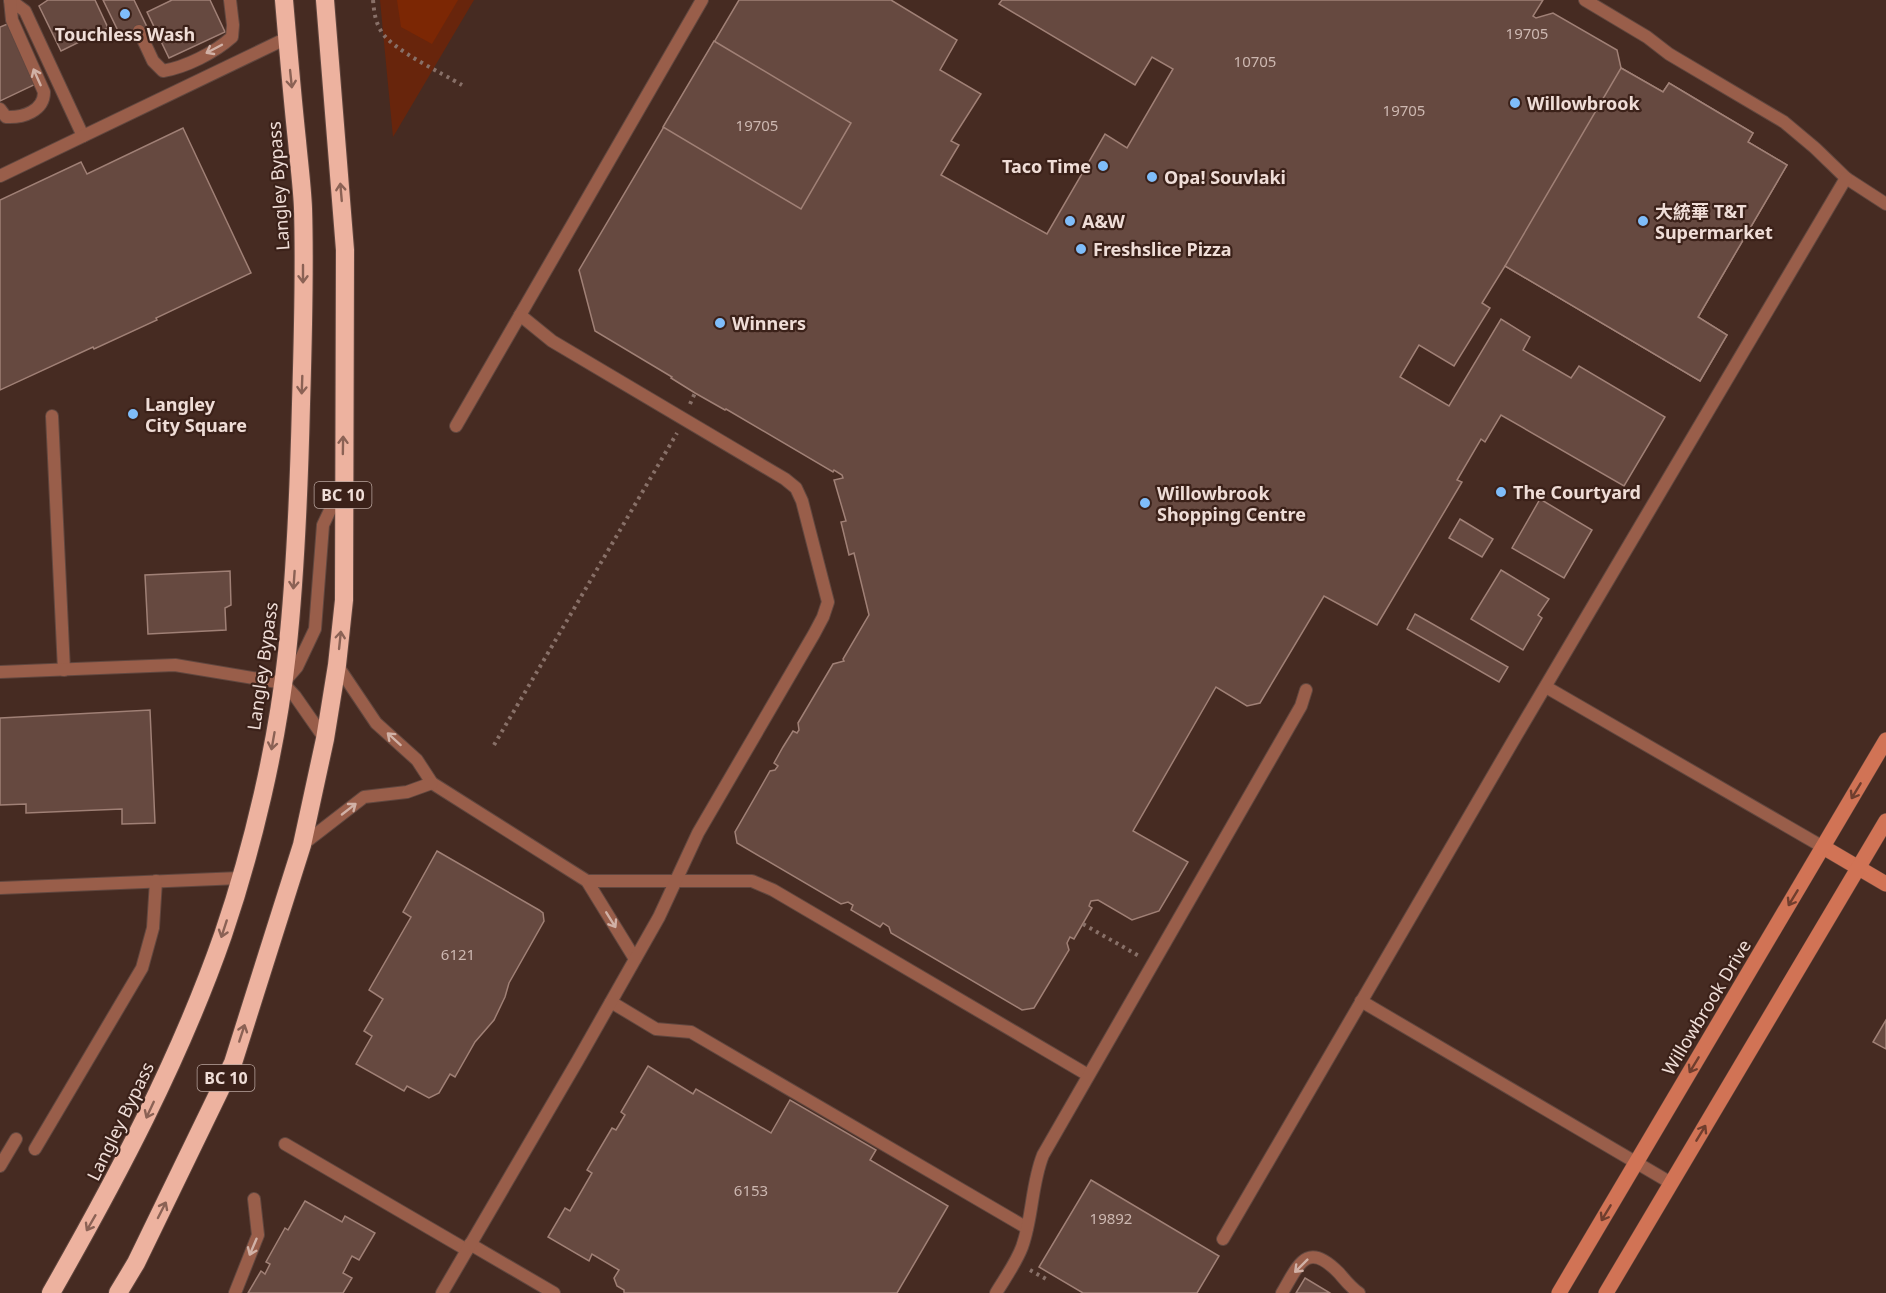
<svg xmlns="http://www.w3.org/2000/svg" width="1886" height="1293" font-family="'Noto Sans','Noto Sans SC',sans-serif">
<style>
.green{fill:#68250c}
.water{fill:#7c2704}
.building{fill:#664940;stroke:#a08076;stroke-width:1.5}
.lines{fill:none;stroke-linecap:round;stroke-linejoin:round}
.lane-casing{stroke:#61473f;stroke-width:14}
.secondary-casing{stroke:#61473f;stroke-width:16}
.highway-casing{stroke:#61473f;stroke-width:20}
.path{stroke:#887068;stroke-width:4;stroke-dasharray:3 4.5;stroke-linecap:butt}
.lane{stroke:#995e4a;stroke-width:12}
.secondary{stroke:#d17355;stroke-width:15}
.highway{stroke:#edb29f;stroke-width:18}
.oneway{stroke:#d1b1a6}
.oneway2{stroke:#8b6255}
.oneway3{stroke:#703e2e}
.poi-dot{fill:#7fbdfa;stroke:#3b2119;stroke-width:2}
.labels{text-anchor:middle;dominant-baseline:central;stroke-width:4.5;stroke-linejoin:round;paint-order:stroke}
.number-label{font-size:15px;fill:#cdb8b1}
.shield{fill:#3b2119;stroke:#b9a59e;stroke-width:1.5}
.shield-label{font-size:16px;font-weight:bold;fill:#efddd7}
.poi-label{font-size:18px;font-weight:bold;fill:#efddd7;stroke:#3b2119;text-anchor:start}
.street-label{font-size:18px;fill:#efddd7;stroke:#3b2119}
</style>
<rect width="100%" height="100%" fill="#462b22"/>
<!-- green -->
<polygon class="green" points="380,0 474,0 393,137"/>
<!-- water -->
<polygon class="water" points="397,0 458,0 432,44 401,27"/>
<!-- building -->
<g class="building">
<polygon points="48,0 95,0 108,28 61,51 39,6"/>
<polygon points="103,0 134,0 147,27 122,39"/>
<polygon points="172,0 210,0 225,32 169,58 147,12"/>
<polygon points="739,0 891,0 957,40 940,70 981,94 951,141 959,145 941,175 1047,234 1105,134 1127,148 1173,69 1152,57 1135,85 999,4 1002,0 1543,0 1533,16 1536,18 1553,13 1617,50 1621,68 1663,92 1669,83 1699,101 1753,133 1748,142 1787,165 1698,317 1727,335 1700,381 1505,266 1482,303 1490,308 1454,366 1419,345 1400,377 1449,406 1501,319 1530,337 1523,350 1571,378 1579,366 1665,417 1624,486 1501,415 1485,442 1481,439 1457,480 1462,482 1377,625 1324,596 1260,703 1247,706 1216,687 1133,831 1188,862 1159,911 1132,920 1098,900 1091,901 1089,906 1092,908 1074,939 1070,937 1067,943 1069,950 1034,1008 1022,1010 891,933 889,927 883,923 880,927 851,910 853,905 848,902 841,904 737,843 735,832 770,771 775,770 778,766 774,763 783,747 793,731 797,733 799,730 798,723 833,664 844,661 843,659 869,615 854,553 849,555 841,522 846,521 834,480 843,478 842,475 834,470 833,472 726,409 725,410 695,393 671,378 672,377 595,331 579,270"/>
<polygon points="10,23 38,83 0,101 0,27"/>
<polygon points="714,41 851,123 801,209 663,127"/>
<polygon points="1621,68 1663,92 1669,83 1699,101 1753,133 1748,142 1787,165 1698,317 1727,335 1700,381 1505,266"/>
<polygon points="183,128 251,273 156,318 157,320 94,349 93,347 0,390 0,200 81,162 87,174"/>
<polygon points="1540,499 1592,530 1564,578 1512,548"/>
<polygon points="1460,519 1493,539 1482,557 1449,538"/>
<polygon points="1501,570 1549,599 1538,615 1542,618 1523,650 1471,619"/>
<polygon points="230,571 231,605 225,608 226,630 148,634 145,575"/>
<polygon points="1415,614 1508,667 1499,682 1407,629"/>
<polygon points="150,710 155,823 122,824 122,809 26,813 26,804 0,805 0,718"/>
<polygon points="437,851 539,910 543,913 544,921 509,983 505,997 494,1020 475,1042 455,1077 450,1074 439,1093 429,1098 407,1086 404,1091 356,1064 372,1036 364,1031 383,999 369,990 411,917 403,912"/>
<polygon points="1886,1020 1886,1049 1873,1042"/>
<polygon points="648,1066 693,1094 696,1089 771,1133 790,1100 876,1150 870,1160 948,1206 897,1293 624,1293 624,1290 617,1286 614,1278 619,1270 592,1254 589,1261 548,1237 565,1208 570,1211 592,1173 587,1170 612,1128 616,1130 625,1115 621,1112"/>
<polygon points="1091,1180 1219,1256 1197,1293 1083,1293 1039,1267"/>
<polygon points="305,1201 342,1222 345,1216 375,1233 359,1260 352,1256 343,1273 352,1278 343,1293 248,1293 261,1271 265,1274 270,1264 266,1262 285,1228 288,1230"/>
<polygon points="1305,1278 1330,1293 1296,1293"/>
</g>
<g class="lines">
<defs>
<g id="lane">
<polyline points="10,0 25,11 83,136"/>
<polyline points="1585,0 1647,37 1669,54 1784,122 1815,148 1846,178 1886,204"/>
<path d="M139,31L153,61L163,71C186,67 214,53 232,37L233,25L230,0"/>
<path d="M0,109L6,117C23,118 44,111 44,92L12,20L10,0"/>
<polyline points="0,176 287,38"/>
<polyline points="52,416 64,670"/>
<polyline points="456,426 702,0"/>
<polyline points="337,665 376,723 417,760 432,783 587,881 635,959"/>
<polyline points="0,672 175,665 283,683 295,696 325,739"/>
<polyline points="284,682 297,667 315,629 323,525 342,485"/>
<polyline points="1546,687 1823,847"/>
<polyline points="302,845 364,797 407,792 432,783"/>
<polyline points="587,881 752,881 773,890 1088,1075"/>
<polyline points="0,888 240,878"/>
<polyline points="1361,1001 1671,1183"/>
<polyline points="611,1002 656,1029 691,1032 1027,1228"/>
<polyline points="285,1144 467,1250"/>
<polyline points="35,1149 142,968 153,928 156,881"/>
<polyline points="0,1166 16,1139"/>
<polyline points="1223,1239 1516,736 1846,178"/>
<polyline points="470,1244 554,1293"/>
<polyline points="235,1293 258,1235 254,1199"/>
<polyline points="442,1293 578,1060 659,917 698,833 814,634 823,617 828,602 802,501 796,488 785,479 552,341 520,315"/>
<path d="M996,1293C1005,1278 1016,1263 1022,1247C1033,1217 1031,1185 1043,1155L1301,706L1306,690"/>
<path d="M1282,1293C1299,1264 1307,1240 1339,1273C1345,1280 1351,1288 1359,1293"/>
</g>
<g id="secondary">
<polyline points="1823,847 1886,884"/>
<polyline points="1559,1293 1886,740"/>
<polyline points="1606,1293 1886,821"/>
</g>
<g id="highway">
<path d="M51,1293C117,1177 179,1061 223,935C253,847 277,745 287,653C296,570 299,487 301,404C303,339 305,273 303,208C302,186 299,163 297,141C292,94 288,47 284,0"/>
<polyline points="118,1293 136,1263 233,1063 302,845 325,739 337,665 344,600 345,250 325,0"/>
</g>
</defs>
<!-- lane casing -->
<use href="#lane" class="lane-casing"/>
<!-- secondary casing -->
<use href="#secondary" class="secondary-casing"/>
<!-- highway casing -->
<use href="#highway" class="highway-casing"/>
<!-- path -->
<g class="path">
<path d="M373,0C374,11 375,21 381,31C392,50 442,73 462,85"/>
<polyline points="690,404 695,393"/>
<polyline points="494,745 677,433"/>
<polyline points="1083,924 1139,956"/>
<polyline points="1030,1270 1046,1279"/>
</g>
<!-- lane -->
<use href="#lane" class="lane"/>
<!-- secondary -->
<use href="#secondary" class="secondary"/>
<!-- highway -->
<use href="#highway" class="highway"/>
</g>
<!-- one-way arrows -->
<defs><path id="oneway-shaft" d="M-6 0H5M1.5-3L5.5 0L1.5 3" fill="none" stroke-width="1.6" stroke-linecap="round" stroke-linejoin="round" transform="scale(1.5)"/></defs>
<g class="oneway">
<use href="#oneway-shaft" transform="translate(214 49) rotate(152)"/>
<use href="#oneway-shaft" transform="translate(37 77) rotate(-114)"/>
<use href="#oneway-shaft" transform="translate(394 739) rotate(-138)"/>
<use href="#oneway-shaft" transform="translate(349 809) rotate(-38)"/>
<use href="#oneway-shaft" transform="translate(611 920) rotate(58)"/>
<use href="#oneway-shaft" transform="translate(253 1247) rotate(113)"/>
<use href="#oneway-shaft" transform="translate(1301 1266) rotate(135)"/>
</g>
<g class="oneway2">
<use href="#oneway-shaft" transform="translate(291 79) rotate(84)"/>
<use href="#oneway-shaft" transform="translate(341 192) rotate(-95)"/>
<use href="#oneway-shaft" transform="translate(303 274) rotate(90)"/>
<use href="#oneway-shaft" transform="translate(302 385) rotate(92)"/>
<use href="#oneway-shaft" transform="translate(343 445) rotate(-89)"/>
<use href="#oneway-shaft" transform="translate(294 580) rotate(94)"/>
<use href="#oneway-shaft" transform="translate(340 640) rotate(-84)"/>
<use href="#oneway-shaft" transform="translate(273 741) rotate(100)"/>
<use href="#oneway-shaft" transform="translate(224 929) rotate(108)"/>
<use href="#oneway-shaft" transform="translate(242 1033) rotate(-72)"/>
<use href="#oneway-shaft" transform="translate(150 1110) rotate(115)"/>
<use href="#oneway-shaft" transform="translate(162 1210) rotate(-63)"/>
<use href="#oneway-shaft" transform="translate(91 1223) rotate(120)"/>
</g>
<g class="oneway3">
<use href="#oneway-shaft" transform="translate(1856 791) rotate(121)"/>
<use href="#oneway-shaft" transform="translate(1793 898) rotate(121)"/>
<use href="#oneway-shaft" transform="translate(1694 1065) rotate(121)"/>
<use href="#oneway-shaft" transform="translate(1701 1133) rotate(-59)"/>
<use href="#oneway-shaft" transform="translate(1606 1213) rotate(121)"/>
</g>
<!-- markers -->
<g class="poi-dot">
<circle cx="125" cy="14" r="6"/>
<circle cx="1515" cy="103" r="6"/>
<circle cx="1103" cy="166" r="6"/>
<circle cx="1152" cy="177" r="6"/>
<circle cx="1070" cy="221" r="6"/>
<circle cx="1643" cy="221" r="6"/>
<circle cx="1081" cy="249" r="6"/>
<circle cx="720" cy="323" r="6"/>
<circle cx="133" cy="414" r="6"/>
<circle cx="1501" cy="492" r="6"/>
<circle cx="1145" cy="503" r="6"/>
</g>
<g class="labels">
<!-- number labels -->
<g class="number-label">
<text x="1527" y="33">19705</text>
<text x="1255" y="61">10705</text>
<text x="1404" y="110">19705</text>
<text x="757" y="125">19705</text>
<text x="458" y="954">6121</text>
<text x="751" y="1190">6153</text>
<text x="1111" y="1218">19892</text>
</g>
<!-- shield labels -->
<g class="shield">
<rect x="314.5" y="482" width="57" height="26" rx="4.5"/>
<rect x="197.5" y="1065" width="57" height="26" rx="4.5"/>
</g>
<g class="shield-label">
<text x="343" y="495">BC 10</text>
<text x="226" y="1078">BC 10</text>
</g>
<!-- poi labels -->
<g class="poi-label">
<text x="125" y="34" text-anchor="middle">Touchless Wash</text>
<text x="1527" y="103">Willowbrook</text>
<text x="1091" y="166" text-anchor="end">Taco Time</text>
<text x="1164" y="177">Opa! Souvlaki</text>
<text x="1655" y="211">大統華 T&amp;T<tspan x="1655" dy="21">Supermarket</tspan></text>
<text x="1082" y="221">A&amp;W</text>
<text x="1093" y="249">Freshslice Pizza</text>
<text x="732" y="323">Winners</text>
<text x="145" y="404">Langley<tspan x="145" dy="21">City Square</tspan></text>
<text x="1513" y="492">The Courtyard</text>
<text x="1157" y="493">Willowbrook<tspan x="1157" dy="21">Shopping Centre</tspan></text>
</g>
<!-- street labels -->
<g class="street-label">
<text transform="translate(278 186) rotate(-94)">Langley Bypass</text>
<text transform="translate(262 666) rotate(-82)">Langley Bypass</text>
<text transform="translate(1706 1007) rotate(-59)">Willowbrook Drive</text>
<text transform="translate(120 1121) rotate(-64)">Langley Bypass</text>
</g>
</g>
</svg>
